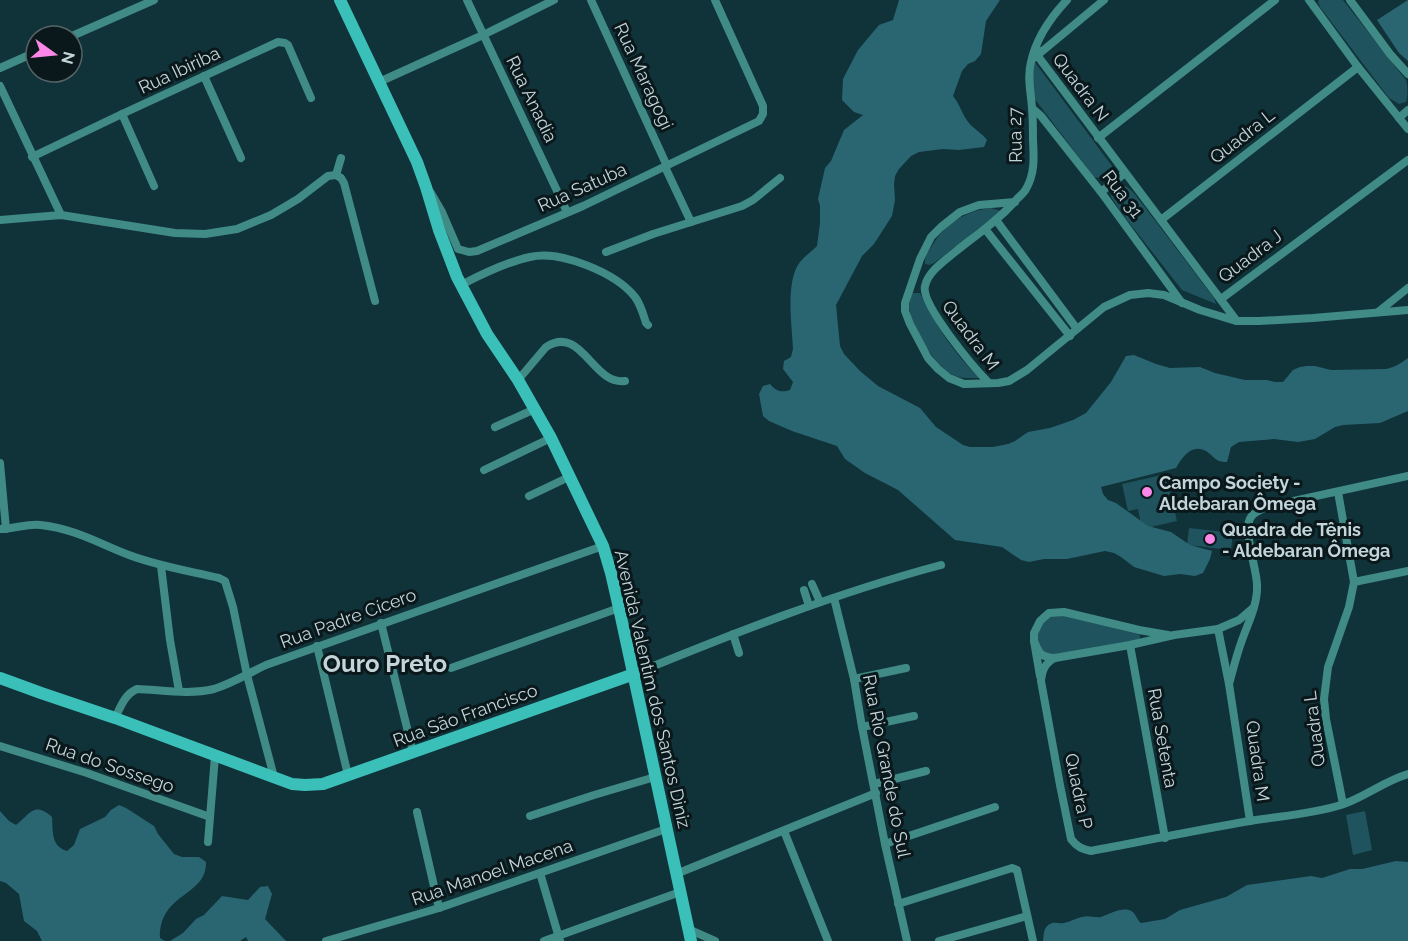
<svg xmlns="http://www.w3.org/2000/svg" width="1408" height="941" font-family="Raleway,sans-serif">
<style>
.green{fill:#1f535d}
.forest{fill:#2a6672}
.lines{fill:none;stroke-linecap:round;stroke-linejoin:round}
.street{stroke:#408b86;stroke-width:8}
.secondary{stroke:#3ac0b9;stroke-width:12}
.poi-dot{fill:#fb87e6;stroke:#0a181b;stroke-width:2}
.labels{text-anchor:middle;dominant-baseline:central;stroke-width:6;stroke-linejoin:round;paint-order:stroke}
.street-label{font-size:18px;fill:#c3d5da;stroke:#0a181b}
.poi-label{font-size:18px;font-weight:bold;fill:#c3d5da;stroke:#0a181b;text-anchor:start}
.district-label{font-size:24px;font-weight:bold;fill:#c3d5da;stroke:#0a181b}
</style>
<rect width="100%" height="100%" fill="#103239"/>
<!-- green -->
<g class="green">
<path d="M1319,0H1343L1406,80C1408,86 1408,97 1406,102L1399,104L1389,98L1320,7L1318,2Z"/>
<path d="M1034,61L1112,166V173C1105,179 1102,179 1094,177L1034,98L1032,85Z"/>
<path d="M1121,185C1130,186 1135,195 1141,202L1214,298L1216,304L1182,290L1127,220L1111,197C1112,190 1114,187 1121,185Z"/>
<path d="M991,208L1001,211L934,263L929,265L925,264C924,257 928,252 932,246C944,224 966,211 991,208Z"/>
<path d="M912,293H920C935,325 954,353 979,378C970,378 960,379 951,374C936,367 913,328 910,312C908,305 910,300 912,293Z"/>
<polygon points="1166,474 1177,521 1142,529 1138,509 1128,511 1122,484"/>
<polygon points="1189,528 1233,533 1231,550 1187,545"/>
<polygon points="1062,615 1137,634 1140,635 1140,638 1138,640 1050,656 1043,652 1038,644 1038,628 1051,616"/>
<polygon points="1365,811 1372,850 1353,855 1346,815"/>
</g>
<!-- forest -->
<g class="forest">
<path d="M899,0H1000L986,21L981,54L975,61L968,64L962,71L953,96C960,104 962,115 969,123C974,129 982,133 987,140L984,147L959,150L943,149L919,152L911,156L899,169L895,176L894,184L895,200L892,216L874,244L862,256L836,305L840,346L844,354L860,371L878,386L920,408L936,427L963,445L970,447H993L1008,444L1015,441L1028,432L1050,428L1073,420L1086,413L1111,382L1126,356L1134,355L1156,364L1170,368L1200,367L1215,373L1245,380H1267L1275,382H1283L1293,370L1300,367L1307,366H1315L1331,370L1386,369C1395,367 1400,364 1408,358V411L1380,423L1343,425L1335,427L1315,439L1298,442L1274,439L1239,442L1231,447L1227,462C1215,462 1215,457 1206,451C1192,443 1182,457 1176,468L1101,487L1103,494L1108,500L1116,503L1148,526L1171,532L1190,545L1212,551L1210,559L1203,573L1195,576L1180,574L1164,576L1134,567L1121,557L1114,553L1105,551L1067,559H1044L1029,562L1021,560L1002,547L955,540L898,490L865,473L845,459L837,446L792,431L769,421L763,416L759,394L763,386L770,384C776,391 781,393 790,390L793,382L783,369L784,361L791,357L793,349C792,325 785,281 800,262C805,256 812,251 817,246L820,223V206L818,199L825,168L831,161L844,130L863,115L854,112L842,100L843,79L858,50L879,25L893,20Z"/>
<polygon points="1408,0 1408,61 1399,53 1377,20"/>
<path d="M119,805L126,808L154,826L158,834L174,854L182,857H199L206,862C207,897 159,892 160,938L165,941H42L37,931L24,921L19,894L6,883L0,881V811L9,821L16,825C30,814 34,801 52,817C53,832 51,846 67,851L74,845L80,829L105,817L111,810Z"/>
<path d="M1396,861L1408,862V941H1043C1044,934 1043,928 1050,924C1054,921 1058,924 1064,923C1070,922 1076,918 1082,917C1089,915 1094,918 1101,917C1110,914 1119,908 1129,910C1136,912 1136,919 1141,923L1165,919L1180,910L1226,897L1247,885L1311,876L1322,878L1350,869H1362Z"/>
<polygon points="268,886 272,894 265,919 286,941 248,941 246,937 240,941 170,941 183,933 196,919 204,915 222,896 248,900 260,887"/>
</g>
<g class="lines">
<!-- street -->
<g class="street">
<polyline points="467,0 567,212"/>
<polyline points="591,0 667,166"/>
<polyline points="1309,0 1358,67 1408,129"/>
<polyline points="1350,0 1390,54 1408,74"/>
<polyline points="72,36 154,0"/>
<polyline points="1037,49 1037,55 1236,320"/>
<polyline points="1034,58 1104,0"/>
<polyline points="0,68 36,52"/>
<polyline points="204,76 241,158"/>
<polyline points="379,82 483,35 554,0"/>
<polyline points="0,86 61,215"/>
<polyline points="1033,109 1041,116 1101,192 1182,303"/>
<polyline points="122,114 154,186"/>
<polyline points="1399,118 1408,110"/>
<polyline points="1098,138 1275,0"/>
<polyline points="32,157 122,114 278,42 285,43 288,45 311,98"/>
<polyline points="665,167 691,222"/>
<polyline points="336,175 341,158"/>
<polyline points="1101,192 1125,173"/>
<polyline points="431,193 442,212 458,249 469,252 477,251 583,206 759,121 763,114 763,106 715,0"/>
<polyline points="1015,202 979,205 960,212 941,227 931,237 920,259 905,303 905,311 910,324 928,358 938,369 949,378 964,384 998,383 1009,381 1027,370 1104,307 1130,295 1148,293 1164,295 1200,310 1236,321 1259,321 1313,318 1408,310"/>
<polyline points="0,220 61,215 175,233 205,234 237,229 271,215 298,199 328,176 336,175 341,178 344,183 375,301"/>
<polyline points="996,220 1077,329"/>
<polyline points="1161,220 1358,67"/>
<polyline points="985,229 1070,336"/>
<polyline points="606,252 653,234 742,206 753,200 780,178"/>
<path d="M461,285C482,274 506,262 530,257C561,250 616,273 635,297C641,305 643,314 646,323L648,325"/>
<polyline points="1221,299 1408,160"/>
<polyline points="1378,312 1408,288"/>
<path d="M518,380L546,347C582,324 592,385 625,381"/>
<path d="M989,383C975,369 920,304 925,286C928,272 944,261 955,252C976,235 999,220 1017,199C1020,196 1024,193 1026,189C1035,174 1034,157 1033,140C1033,129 1033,118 1032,108C1031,93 1027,77 1031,62C1036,39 1051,17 1067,0"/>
<polyline points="495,427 535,409"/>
<polyline points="0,463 6,529"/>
<polyline points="484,470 551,438"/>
<polyline points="1338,492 1354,582 1349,607 1328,667 1324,699 1326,719 1343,804"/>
<polyline points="529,496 569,477"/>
<path d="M0,529C14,529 28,523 41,525C75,529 98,543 129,555C158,566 189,571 219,578L225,581L233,607L247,675L274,777"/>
<polyline points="161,566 170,640 179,691"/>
<polyline points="1354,582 1408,571"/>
<polyline points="812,584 820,602"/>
<polyline points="804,590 809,606"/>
<polyline points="834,598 854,679 862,727 885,844 907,941"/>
<polyline points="381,623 413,752"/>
<polyline points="1218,629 1229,684 1250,821"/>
<polyline points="733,634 739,653"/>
<path d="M1034,641C1039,653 1040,657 1055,658L1130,645L1174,635L1218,629L1239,620L1253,608"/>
<polyline points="1130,645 1165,838"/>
<polyline points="317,646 348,775"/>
<path d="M1055,658C1045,663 1042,670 1041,681L1060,785L1071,839C1077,847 1082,849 1091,851C1144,841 1197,830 1250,821C1280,816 1312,814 1341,805C1365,797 1384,781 1408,774"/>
<polyline points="451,668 619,608"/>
<path d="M634,674C734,633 836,593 941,565"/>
<polyline points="1040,676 1034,641 1034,633 1040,621 1049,613 1064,612 1139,630 1168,635"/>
<polyline points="854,679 906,668"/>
<path d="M1229,684C1233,670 1236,657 1241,643C1247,625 1258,605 1257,585C1257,569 1242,529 1251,517C1254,512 1261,510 1266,507L1408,476"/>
<path d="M115,718C121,706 125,694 137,689C162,690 190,695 214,689C233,683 249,673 266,665L603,546"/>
<polyline points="862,727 914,716"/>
<polyline points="0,746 87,773 210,817"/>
<polyline points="874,784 926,771"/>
<polyline points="417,812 439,908"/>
<polyline points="530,816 594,795 655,777"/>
<polyline points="784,831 828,941"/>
<polyline points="208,842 215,756"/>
<polyline points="885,844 995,807"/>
<polyline points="540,873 560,941"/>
<polyline points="676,874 876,793"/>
<polyline points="898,904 1012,868 1017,870 1033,941"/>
<polyline points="688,929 715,941"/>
<polyline points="326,941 439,908 666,829"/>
<polyline points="544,941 680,892"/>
<polyline points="939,941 1027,916"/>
</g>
<!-- secondary -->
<g class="secondary">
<polyline points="340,0 417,162 426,187 439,230 457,277 487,334 518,380 551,438 603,546 611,573 619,608 691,941"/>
<polyline points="0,678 41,693 115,718 292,784 305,785 323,784 634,674"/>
</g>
</g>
<!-- markers -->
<g class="poi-dot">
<circle cx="1147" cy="492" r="6"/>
<circle cx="1210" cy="539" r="6"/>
</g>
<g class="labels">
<!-- street labels -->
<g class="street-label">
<text transform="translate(179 70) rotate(-25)">Rua Ibiriba</text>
<text transform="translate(644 76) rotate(65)">Rua Maragogi</text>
<text transform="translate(1081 87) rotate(53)">Quadra N</text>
<text transform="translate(532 99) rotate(64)">Rua Anadia</text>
<text transform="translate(1015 135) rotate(-91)">Rua 27</text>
<text transform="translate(1242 136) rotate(-38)">Quadra L</text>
<text transform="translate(582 187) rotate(-24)">Rua Satuba</text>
<text transform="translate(1123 194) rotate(53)">Rua 31</text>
<text transform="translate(1250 256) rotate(-37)">Quadra J</text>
<text transform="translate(971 335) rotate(53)">Quadra M</text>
<text transform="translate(348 618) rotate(-20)">Rua Padre Cícero</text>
<text transform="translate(653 689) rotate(77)">Avenida Valentim dos Santos Diniz</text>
<text transform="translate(465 715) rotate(-20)">Rua São Francisco</text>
<text transform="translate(1314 729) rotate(-97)">Quadra L</text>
<text transform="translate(1163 738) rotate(80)">Rua Setenta</text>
<text transform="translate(1258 761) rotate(82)">Quadra M</text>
<text transform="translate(110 765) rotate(19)">Rua do Sossego</text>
<text transform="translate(887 766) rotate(79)">Rua Rio Grande do Sul</text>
<text transform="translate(1079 791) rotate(78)">Quadra P</text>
<text transform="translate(492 872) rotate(-19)">Rua Manoel Macena</text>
</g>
<!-- poi labels -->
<g class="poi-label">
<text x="1159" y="482">Campo Society -<tspan x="1159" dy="21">Aldebaran Ômega</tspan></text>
<text x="1222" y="529">Quadra de Tênis<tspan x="1222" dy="21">- Aldebaran Ômega</tspan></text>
</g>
<!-- district labels -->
<g class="district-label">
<text x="385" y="663">Ouro Preto</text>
</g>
</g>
<!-- north arrow -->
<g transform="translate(54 54) rotate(105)"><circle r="28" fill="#0a181b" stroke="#546467" stroke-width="1.5"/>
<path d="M0-4.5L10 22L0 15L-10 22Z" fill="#fb87e6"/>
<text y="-9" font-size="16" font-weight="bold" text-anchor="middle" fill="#c3d5da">N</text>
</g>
</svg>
